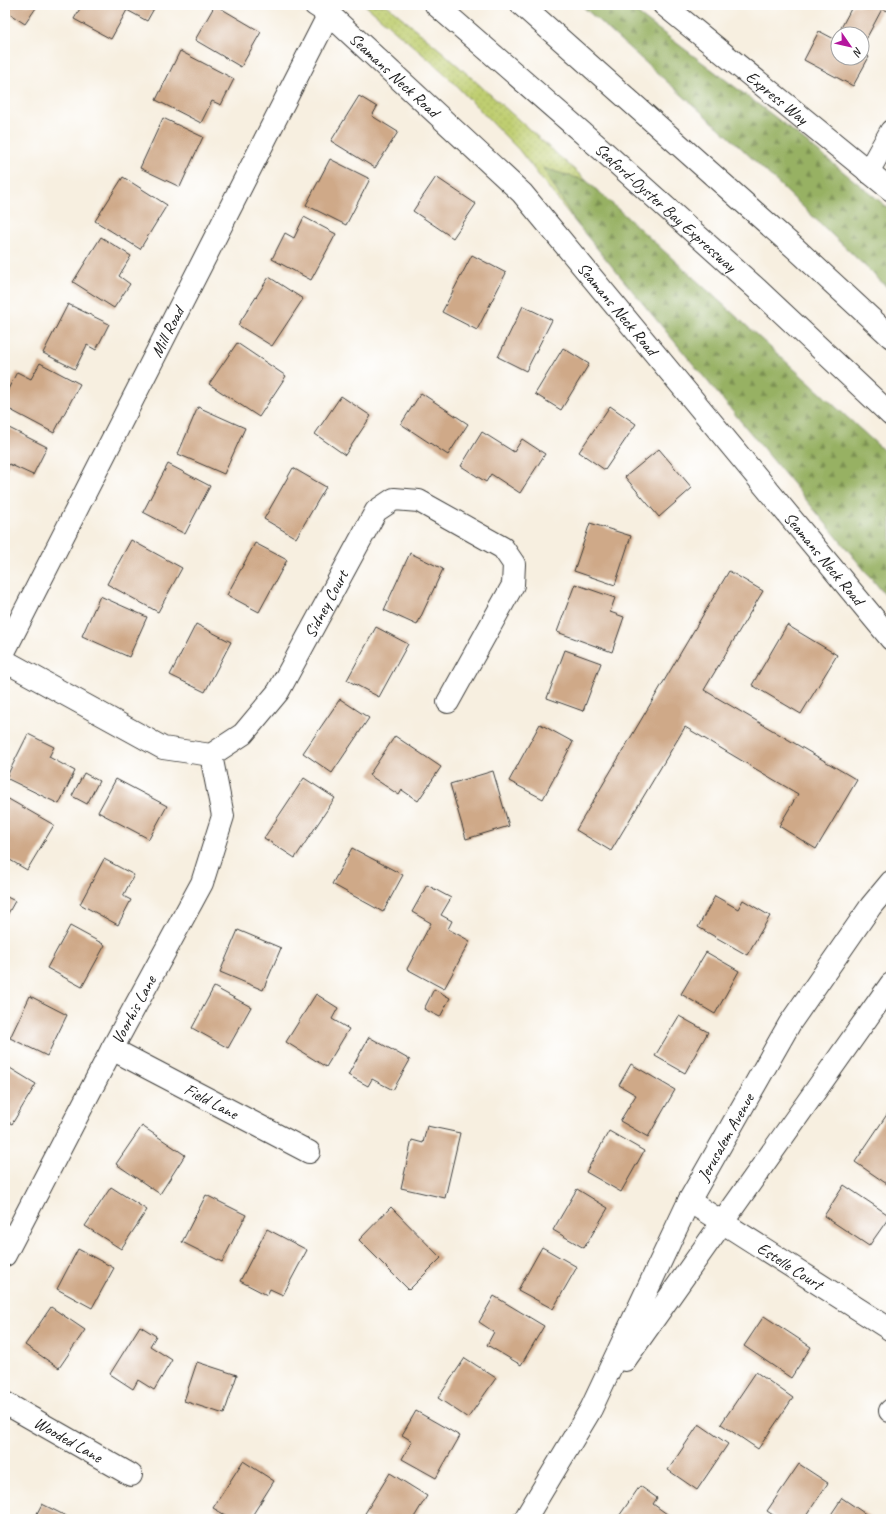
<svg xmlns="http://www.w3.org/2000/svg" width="896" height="1524" font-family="Caveat,sans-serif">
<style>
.grass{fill:url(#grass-dots);stroke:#6e7546}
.forest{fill:url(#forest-firs);stroke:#5a6640}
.building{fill:#cfa988}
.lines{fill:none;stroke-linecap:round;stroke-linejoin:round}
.street-casing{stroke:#3d3c39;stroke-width:24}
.secondary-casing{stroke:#3d3c39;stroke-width:24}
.primary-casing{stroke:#3d3c39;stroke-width:24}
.highway-casing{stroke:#3d3c39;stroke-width:24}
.street{stroke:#fff;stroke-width:22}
.secondary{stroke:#fff;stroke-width:22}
.primary{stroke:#fff;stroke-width:22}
.highway{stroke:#fff;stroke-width:22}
.labels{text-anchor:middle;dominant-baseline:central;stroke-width:3.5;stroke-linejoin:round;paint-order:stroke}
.street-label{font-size:17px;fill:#1c1c1c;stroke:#fff}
</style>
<defs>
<pattern id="grass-dots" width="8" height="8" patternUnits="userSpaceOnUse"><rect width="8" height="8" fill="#bfce71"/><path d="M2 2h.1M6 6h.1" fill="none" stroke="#a4b061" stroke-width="1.8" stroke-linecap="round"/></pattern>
<pattern id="forest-firs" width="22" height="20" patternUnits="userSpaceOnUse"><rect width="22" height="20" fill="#97b163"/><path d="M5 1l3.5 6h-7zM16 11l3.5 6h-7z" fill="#7a8f51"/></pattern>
</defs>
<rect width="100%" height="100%" fill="#fff"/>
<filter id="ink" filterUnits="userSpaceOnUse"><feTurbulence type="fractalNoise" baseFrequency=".025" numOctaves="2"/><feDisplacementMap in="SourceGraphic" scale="8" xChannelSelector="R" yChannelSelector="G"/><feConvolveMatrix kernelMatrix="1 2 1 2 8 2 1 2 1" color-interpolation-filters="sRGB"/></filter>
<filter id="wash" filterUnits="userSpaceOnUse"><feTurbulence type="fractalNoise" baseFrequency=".012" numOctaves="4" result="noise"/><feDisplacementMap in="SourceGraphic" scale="16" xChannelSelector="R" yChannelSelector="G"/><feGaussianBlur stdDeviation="0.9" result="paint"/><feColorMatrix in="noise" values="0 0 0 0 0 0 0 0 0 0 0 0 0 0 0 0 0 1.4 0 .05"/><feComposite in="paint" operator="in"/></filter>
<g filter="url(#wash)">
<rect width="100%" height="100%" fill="#f7efe0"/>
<!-- grass -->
<polygon class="grass" points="365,5 387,5 446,55 587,181 544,169 576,223 519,150 441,70"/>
<!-- forest -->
<g class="forest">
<polygon points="581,5 626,5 775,117 891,210 891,291 737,144"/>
<polygon points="543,168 587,181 891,457 891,602 576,223"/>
</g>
<g id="blocks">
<!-- building -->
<g class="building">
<polygon points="5,5 38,5 25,24 5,11"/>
<polygon points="82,5 156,5 147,21 127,10 111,39 74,19"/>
<polygon points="215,5 261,32 241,67 195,40"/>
<polygon points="853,5 862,6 863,5 891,5 891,12 882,9 865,41 862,39 862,34 853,34 841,28"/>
<polygon points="819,31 838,41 838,58 862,58 862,53 869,57 853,86 804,60"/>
<polygon points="180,51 234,79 221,105 212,101 201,123 156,100"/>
<polygon points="359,96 377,107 372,116 398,132 375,168 331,141"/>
<polygon points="163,118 203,137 180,187 140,168"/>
<polygon points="330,159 370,179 346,225 306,205"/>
<polygon points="123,177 167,205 140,249 95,221"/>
<polygon points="436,177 476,204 453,238 413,211"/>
<polygon points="304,217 336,234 311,280 272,259 285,233 294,238"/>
<polygon points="101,237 131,256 119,276 130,284 114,308 73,282"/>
<polygon points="472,255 506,273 477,330 442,312"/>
<polygon points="269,277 303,299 272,346 238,325"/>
<polygon points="68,304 109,324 96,350 87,345 75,369 43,353"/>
<polygon points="523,306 552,320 526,371 498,357"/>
<polygon points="237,343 286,376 259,417 209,384"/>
<polygon points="563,348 589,364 561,410 535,394"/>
<polygon points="40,363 80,384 54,433 5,407 5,395 17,372 31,379"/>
<polygon points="421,393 468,424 448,455 401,424"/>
<polygon points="341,396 371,416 345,455 315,434"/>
<polygon points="610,406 636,424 605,470 579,452"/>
<polygon points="198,407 245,428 224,474 178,454"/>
<polygon points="5,426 47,447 33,475 9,464 5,472"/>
<polygon points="482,432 514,452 522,439 545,454 520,493 491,474 486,482 461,466"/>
<polygon points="659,449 692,488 659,517 625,477"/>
<polygon points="168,464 210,486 185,534 143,512"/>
<polygon points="293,468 326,487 296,538 264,519"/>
<polygon points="590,523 631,536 615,585 574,571"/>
<polygon points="131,540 182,568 158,612 107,584"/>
<polygon points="255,543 287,560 259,612 227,595"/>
<polygon points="410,553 443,569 417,625 384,610"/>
<polygon points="729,571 763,591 704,690 857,780 816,849 779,826 798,794 685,727 611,851 576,830"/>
<polygon points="575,584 615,598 610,612 624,617 612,652 557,632"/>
<polygon points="100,596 147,617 129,657 82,636"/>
<polygon points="196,624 231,642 205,692 170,675"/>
<polygon points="787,625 837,655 801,714 752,685"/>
<polygon points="376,627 408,644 379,697 347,680"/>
<polygon points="565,650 601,663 583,711 547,698"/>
<polygon points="340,699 369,718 332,773 303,753"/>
<polygon points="540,724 573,742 543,799 509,781"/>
<polygon points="28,734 54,747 49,757 75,771 59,804 6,778"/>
<polygon points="395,736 441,767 418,801 402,790 399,795 369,775"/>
<polygon points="493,771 509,826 466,839 450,784"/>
<polygon points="84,773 99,781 87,804 72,796"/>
<polygon points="304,778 335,798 295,858 264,838"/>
<polygon points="116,779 167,806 149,839 98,812"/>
<polygon points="5,797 54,825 27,870 5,857"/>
<polygon points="352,848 403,875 383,912 332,884"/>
<polygon points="104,859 134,875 123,896 131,900 118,925 80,904"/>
<polygon points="427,885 451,898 441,915 452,921 448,929 470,941 444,989 407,969 431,923 412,912"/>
<polygon points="5,896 15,901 5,919"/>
<polygon points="715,896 738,909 743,900 770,916 747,955 698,927"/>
<polygon points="70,926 105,945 82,987 47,968"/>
<polygon points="238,930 281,948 263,990 220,972"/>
<polygon points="706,952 739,971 715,1014 681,994"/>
<polygon points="214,987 251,1007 228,1048 192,1028"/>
<polygon points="434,989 450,998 440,1017 424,1009"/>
<polygon points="316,994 338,1008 332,1019 349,1029 326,1067 286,1042"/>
<polygon points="30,996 67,1015 47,1056 10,1038"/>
<polygon points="679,1016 708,1032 685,1073 655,1056"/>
<polygon points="369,1037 410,1060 393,1090 372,1079 368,1086 348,1075"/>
<polygon points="631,1064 675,1090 648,1137 620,1121 636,1095 619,1085"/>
<polygon points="5,1065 36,1084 12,1124 5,1120"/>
<polygon points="888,1113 891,1115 891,1178 887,1184 855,1162"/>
<polygon points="142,1126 185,1155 160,1194 116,1164"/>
<polygon points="427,1126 460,1133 445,1198 401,1188 412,1140 423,1143"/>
<polygon points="609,1131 644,1151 621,1192 586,1172"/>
<polygon points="844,1185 890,1216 869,1246 824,1216"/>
<polygon points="111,1187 147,1210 121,1249 85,1226"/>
<polygon points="577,1189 608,1208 584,1248 553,1230"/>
<polygon points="206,1195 246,1215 222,1262 182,1242"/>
<polygon points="391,1207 441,1258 409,1290 359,1240"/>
<polygon points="267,1229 307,1250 283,1295 270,1289 267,1295 240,1281"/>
<polygon points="542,1247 577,1267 553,1309 518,1290"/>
<polygon points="78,1249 114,1268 92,1308 57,1289"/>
<polygon points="494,1296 544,1326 521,1365 487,1345 494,1332 479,1322"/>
<polygon points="51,1307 85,1330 59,1368 25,1345"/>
<polygon points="764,1316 811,1347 791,1378 744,1346"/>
<polygon points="140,1326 156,1336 150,1346 172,1360 154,1390 138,1380 133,1389 110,1374"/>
<polygon points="465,1358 496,1378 468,1418 438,1398"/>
<polygon points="197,1362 237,1375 224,1414 184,1401"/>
<polygon points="756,1372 793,1398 758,1449 721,1424"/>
<polygon points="416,1411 460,1436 436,1478 402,1459 412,1441 402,1435"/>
<polygon points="699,1424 728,1444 697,1490 668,1470"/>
<polygon points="243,1461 274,1481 250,1519 232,1519 213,1508"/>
<polygon points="799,1464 828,1483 804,1519 779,1519 767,1511"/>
<polygon points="390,1473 427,1496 413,1519 370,1519 364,1515"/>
<polygon points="640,1486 657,1498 653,1504 674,1519 617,1519"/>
<polygon points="842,1498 873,1519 828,1519"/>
<polygon points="42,1504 72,1519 34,1519"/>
</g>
</g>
</g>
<g filter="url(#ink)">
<use href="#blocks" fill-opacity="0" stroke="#3d3c39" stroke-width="1"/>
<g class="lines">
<defs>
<g id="street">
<polyline points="868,172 891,131"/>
<path id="s1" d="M5,650L329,14"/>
<path id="s2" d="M5,661L163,748L211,755L243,734L278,692L376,511L394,499L419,501L503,548L514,564L513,585L448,702"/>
<path id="s3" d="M112,1049L309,1152"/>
<path id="s4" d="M689,1201L891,1330"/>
<path id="s5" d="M5,1255L112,1049L202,883L223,816L211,755"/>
<path id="s6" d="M5,1403L131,1475"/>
<polyline points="890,1411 891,1410"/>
</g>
<g id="secondary">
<path id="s7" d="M315,5L329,14L522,193L891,639"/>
<path id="s8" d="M664,5L891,190"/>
</g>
<g id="primary">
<polyline points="625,1360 891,984"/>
<path id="s9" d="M525,1519L591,1409L689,1201L790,1023L871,906L891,882"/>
</g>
<g id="highway">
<path id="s10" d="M436,5L601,149L758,290L891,415"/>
<polyline points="522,5 795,248 891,337"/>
</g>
</defs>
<!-- street casing -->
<use href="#street" class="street-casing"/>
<!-- secondary casing -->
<use href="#secondary" class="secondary-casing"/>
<!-- primary casing -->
<use href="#primary" class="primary-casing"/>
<!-- highway casing -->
<use href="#highway" class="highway-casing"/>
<!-- street -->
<use href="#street" class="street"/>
<!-- secondary -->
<use href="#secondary" class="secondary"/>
<!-- primary -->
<use href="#primary" class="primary"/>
<!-- highway -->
<use href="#highway" class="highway"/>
</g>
</g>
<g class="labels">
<!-- street labels -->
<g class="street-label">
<text stroke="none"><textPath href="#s7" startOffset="106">Seamans Neck Road</textPath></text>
<text stroke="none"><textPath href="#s8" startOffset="146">Express Way</textPath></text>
<text stroke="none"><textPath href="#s10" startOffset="306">Seaford-Oyster Bay Expressway</textPath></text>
<text stroke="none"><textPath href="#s7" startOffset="430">Seamans Neck Road</textPath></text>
<text stroke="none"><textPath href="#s1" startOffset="357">Mill Road</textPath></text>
<text stroke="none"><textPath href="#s7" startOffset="754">Seamans Neck Road</textPath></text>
<text stroke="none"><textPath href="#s2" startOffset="422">Sidney Court</textPath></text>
<text stroke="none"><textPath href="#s5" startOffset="277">Voorhis Lane</textPath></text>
<text stroke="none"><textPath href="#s3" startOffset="112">Field Lane</textPath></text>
<text stroke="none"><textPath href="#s9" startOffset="432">Jerusalem Avenue</textPath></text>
<text stroke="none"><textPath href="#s4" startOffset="120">Estelle Court</textPath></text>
<text stroke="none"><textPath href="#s6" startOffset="73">Wooded Lane</textPath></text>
</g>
</g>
<!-- margin -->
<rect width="896" height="1524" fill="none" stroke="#fff" stroke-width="20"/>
<!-- north arrow -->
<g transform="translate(850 46) rotate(124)"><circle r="19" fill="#ffffff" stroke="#a4a4a4"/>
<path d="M0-3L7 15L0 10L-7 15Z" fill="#b5179e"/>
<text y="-6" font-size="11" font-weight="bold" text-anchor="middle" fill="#1c1c1c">N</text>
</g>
</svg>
